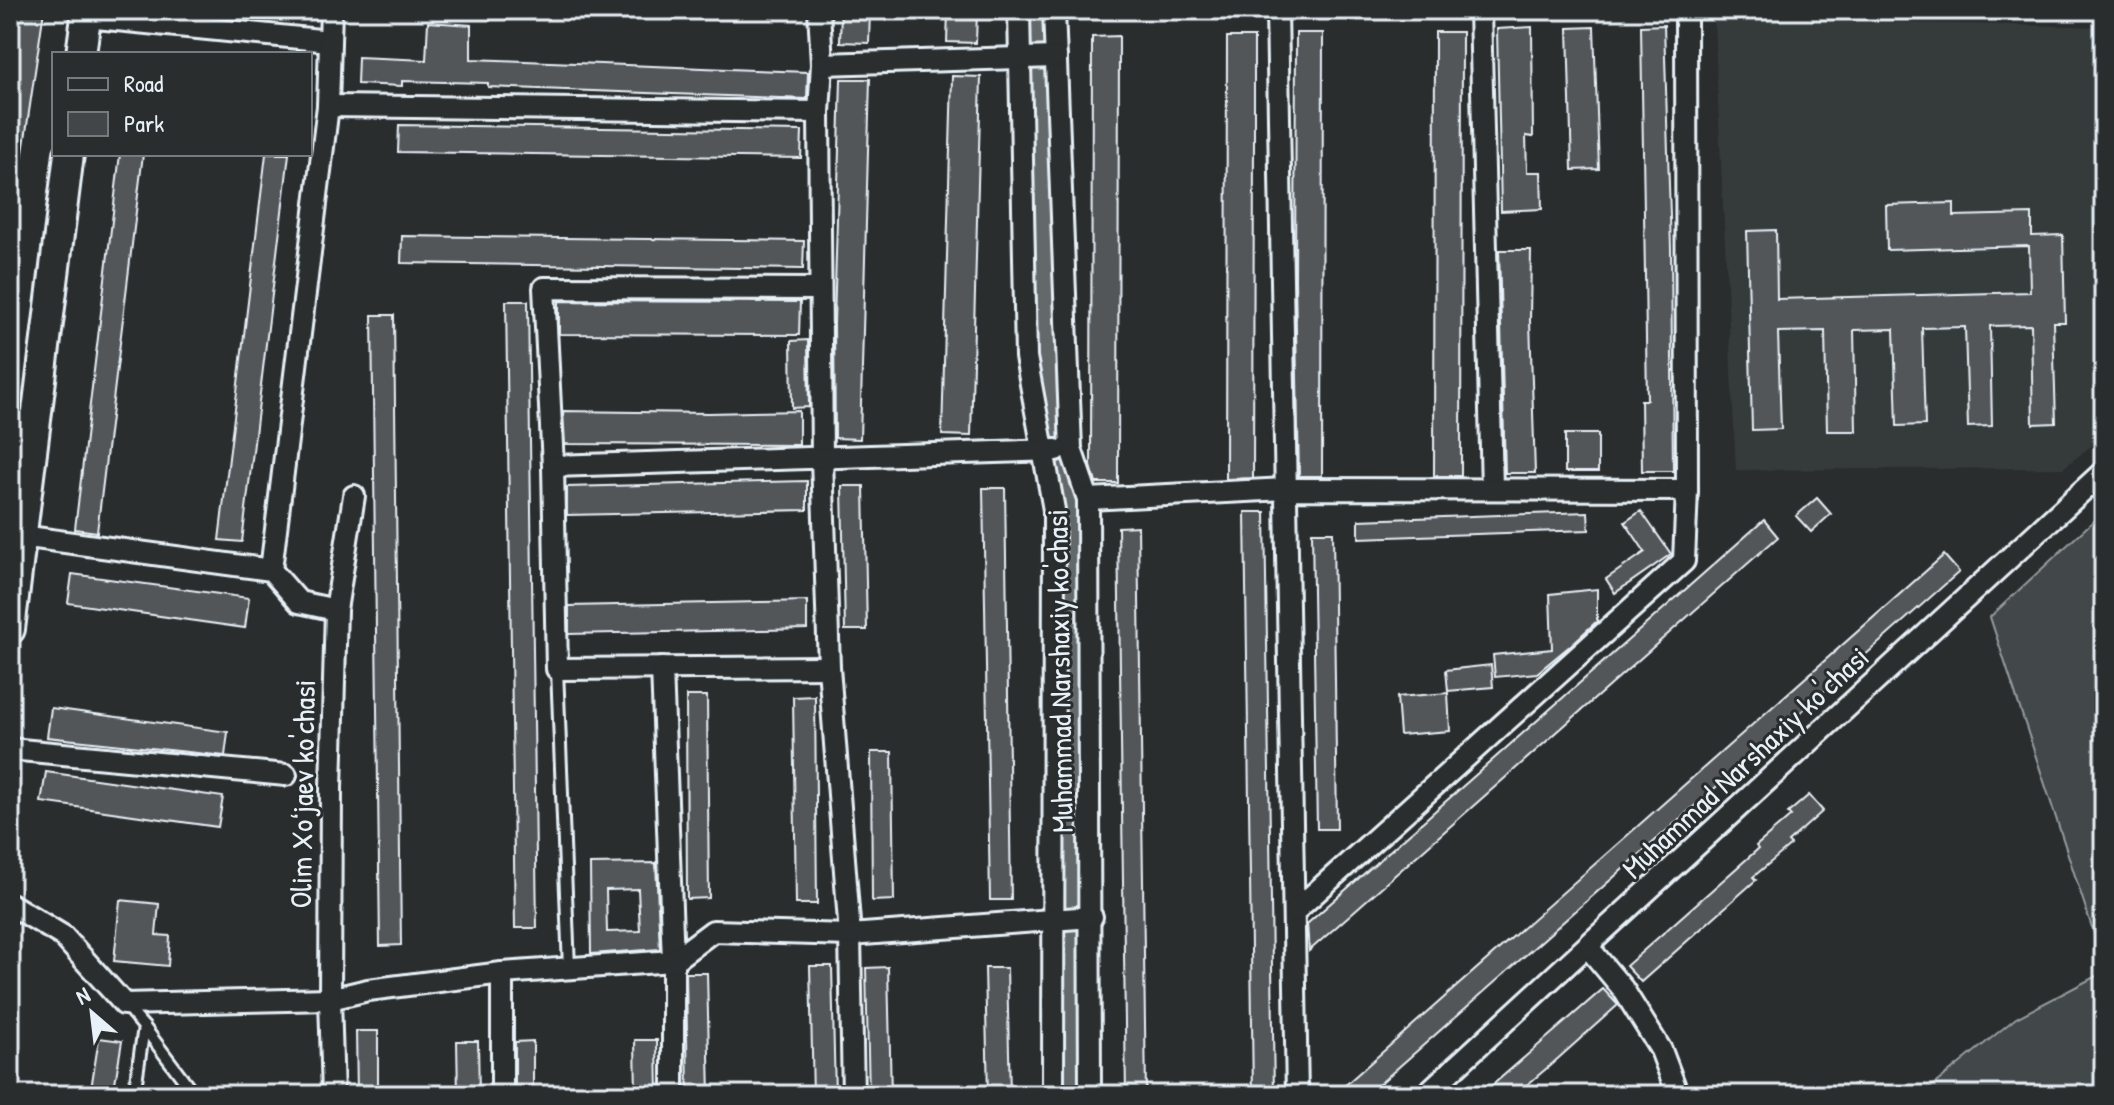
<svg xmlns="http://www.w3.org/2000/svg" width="2114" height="1105" font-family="'Patrick Hand',sans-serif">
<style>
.built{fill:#363a3b}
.green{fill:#424648;stroke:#959ca0;stroke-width:2}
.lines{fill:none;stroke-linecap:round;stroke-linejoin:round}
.canal{stroke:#63686b;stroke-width:20}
.building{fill:#535759;stroke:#e8f1f8;stroke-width:2;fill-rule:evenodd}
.lane-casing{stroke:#e8f1f8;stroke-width:16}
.street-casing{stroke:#e8f1f8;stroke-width:26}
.secondary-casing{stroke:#e8f1f8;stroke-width:34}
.lane{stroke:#2a2d2e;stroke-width:10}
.street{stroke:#2a2d2e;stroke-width:20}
.secondary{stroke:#2a2d2e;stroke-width:28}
.labels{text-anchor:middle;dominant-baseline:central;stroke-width:6;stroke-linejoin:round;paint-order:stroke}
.street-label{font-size:30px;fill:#e8f1f8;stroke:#2a2d2e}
</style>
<rect width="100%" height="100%" fill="#2a2d2e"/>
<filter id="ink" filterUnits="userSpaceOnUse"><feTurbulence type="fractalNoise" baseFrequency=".0125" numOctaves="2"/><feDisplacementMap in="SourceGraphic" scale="16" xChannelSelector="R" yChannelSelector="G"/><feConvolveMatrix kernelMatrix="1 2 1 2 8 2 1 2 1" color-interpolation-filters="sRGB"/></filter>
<g filter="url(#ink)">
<!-- built -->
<polygon class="built" points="1714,19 2104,27 2104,436 2063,468 1736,470"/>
<!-- green -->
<g class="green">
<polygon points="2104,511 2104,964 1990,617"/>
<polygon points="2104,972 2104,1095 1921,1095 2016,1018"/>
</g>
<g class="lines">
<!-- canal -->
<g class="canal">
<polyline points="1036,10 1036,42"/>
<polyline points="1038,75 1044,182 1045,359 1076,539 1069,881 1071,1095"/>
</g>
</g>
<!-- building -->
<g class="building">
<polygon points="13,10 44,10 19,180 10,179 10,35"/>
<polygon points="841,10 870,10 869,43 840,42"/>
<polygon points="948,10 977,10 976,43 947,42"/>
<polygon points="428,22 471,25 471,59 808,72 807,99 488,87 488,83 402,81 402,86 357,84 358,57 426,60"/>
<polygon points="1664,25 1671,248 1673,471 1642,471 1641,400 1647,400 1641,26"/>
<polygon points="1532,27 1533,137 1526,136 1527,172 1541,172 1542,209 1501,211 1497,29"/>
<polygon points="1594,27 1599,169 1572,170 1568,28"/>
<polygon points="1435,32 1462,32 1461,476 1434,476"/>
<polygon points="1296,33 1323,33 1322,476 1299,476 1295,280"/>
<polygon points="1119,36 1118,483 1096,483 1091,466 1092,37"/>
<polygon points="1227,37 1254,37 1254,141 1253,478 1226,479"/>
<polygon points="952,76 981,77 971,436 942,435"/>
<polygon points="841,79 870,79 860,439 835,438 834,324"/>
<polygon points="399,125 802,131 801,158 398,152"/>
<polygon points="120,154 143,154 97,532 75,529"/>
<polygon points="266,154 289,154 242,542 219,540"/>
<polygon points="1954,203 1954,216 2032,214 2032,236 2063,235 2065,322 2053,322 2056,423 2033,424 2031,325 1990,326 1992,426 1968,427 1965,327 1922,328 1925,425 1897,426 1894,329 1854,330 1856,431 1827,431 1825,331 1778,332 1781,429 1752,430 1747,231 1776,230 1777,299 2030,292 2029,246 1887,250 1886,205"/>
<polygon points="402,236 804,241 803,269 401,263"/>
<polygon points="1499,250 1531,250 1530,321 1535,473 1505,473"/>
<polygon points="506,301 528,301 537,928 515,928"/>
<polygon points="559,301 800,302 799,335 559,334"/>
<polygon points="372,315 394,315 401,945 380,946"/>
<polygon points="808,340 809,407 792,408 791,341"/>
<polygon points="563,411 709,413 799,411 799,445 565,444"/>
<rect x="1565" y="434" width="33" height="38"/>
<polygon points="807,481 807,510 567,515 567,487"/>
<polygon points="842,486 864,486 867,630 845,630"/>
<polygon points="983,488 1005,488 1011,900 990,900"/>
<polygon points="1817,498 1831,514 1811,532 1796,516"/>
<polygon points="1641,511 1671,554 1615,593 1606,579 1645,552 1625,522"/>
<polygon points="1245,512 1265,512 1274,1095 1253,1095"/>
<polygon points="1588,512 1589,530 1359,538 1359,520"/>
<polygon points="1764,520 1778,537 1309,951 1307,924"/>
<polygon points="1138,526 1146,1095 1126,1095 1118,527"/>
<polygon points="1312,532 1333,532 1337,829 1317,829"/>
<polygon points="1944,555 1959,572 1758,750 1367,1095 1334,1095"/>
<polygon points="72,574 249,598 245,628 68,603"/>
<polygon points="1597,589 1597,621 1571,645 1537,673 1495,677 1493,655 1552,649 1550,594"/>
<polygon points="807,601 807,629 569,634 569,606"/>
<polygon points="1491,665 1493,687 1448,691 1446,670"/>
<polygon points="1448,693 1450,731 1400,735 1397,697"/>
<polygon points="686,696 707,696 709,898 687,899"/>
<polygon points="815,696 817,904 796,904 793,697"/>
<polygon points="51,708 228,732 225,756 47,737"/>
<polygon points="871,752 892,752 894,900 872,901"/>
<polygon points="46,772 223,797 218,827 41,802"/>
<polygon points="1809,795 1823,811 1788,842 1791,845 1753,877 1756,880 1641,982 1626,966 1758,849 1756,846 1791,816 1788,813"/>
<path d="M656,863L660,949L591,954L590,864ZM638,889L640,931L607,932L606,890Z"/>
<polygon points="120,900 159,904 156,935 170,936 168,966 114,961"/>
<polygon points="810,966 832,966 835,1095 813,1095"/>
<polygon points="888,967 891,1095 869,1095 866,968"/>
<polygon points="985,968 1007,968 1010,1095 988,1095"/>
<polygon points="686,973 707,973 710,1095 688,1095"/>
<polygon points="1603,989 1618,1005 1553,1063 1515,1095 1481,1095"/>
<polygon points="356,1031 378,1031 378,1095 357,1095"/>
<polygon points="99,1038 122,1041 113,1095 90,1095"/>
<polygon points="635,1040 657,1040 658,1095 636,1095"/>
<polygon points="457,1041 478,1041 479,1095 458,1095"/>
<polygon points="533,1041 533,1095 515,1095 515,1042"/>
</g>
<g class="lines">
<defs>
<g id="lane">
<polyline points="557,669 569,968"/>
<polyline points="125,1005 144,1027 134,1095"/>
<polyline points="144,1027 195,1095"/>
</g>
<g id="street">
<polyline points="819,10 822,64 819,112 822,459 829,667 850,935 853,1095"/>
<polyline points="1019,10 1026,357 1054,510 1053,1095"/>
<polyline points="1054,10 1071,449 1088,499 1090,1095"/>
<polyline points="1277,10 1297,1095"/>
<polyline points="1480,10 1492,489"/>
<polyline points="86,17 330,41"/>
<polyline points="822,64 1056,57"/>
<polyline points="328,106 819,112"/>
<polyline points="820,289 544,288 553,466 557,669 829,667"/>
<polyline points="10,411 33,446"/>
<polyline points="553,466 1056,450"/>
<polyline points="1088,499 1285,489 1687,490"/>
<polyline points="21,536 271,570 299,602 336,610"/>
<polyline points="271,570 328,106 331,10"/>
<polyline points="662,668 673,961 673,1095"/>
<polyline points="10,749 286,775"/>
<polyline points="10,904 63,936 124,1004 330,999 368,990 502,973 673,961 713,931 850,935 1092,917"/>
<polyline points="1294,912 1684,561 1687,490 1686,10"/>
<polyline points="1588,947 1623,989 1661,1050 1678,1095"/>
<polyline points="502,973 502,1095"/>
<polyline points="333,1095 330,999 331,788 336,610 354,496"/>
<polyline points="1425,1095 2104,471"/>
</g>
<g id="secondary">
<polyline points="81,54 87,10"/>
<polyline points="10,629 69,154"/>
</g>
</defs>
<!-- lane casing -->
<use href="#lane" class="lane-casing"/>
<!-- street casing -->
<use href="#street" class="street-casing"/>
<!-- secondary casing -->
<use href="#secondary" class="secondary-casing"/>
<!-- lane -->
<use href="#lane" class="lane"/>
<!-- street -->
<use href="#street" class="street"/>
<!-- secondary -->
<use href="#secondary" class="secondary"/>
</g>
</g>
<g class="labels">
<!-- street labels -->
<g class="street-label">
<text transform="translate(1059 671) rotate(-91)">Muhammad Narshaxiy ko'chasi</text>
<text transform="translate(1745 762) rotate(-43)">Muhammad Narshaxiy ko'chasi</text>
<text transform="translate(302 794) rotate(-89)">Olim Xoʻjaev ko'chasi</text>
</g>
</g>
<!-- margin -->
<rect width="2114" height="1105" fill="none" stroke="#2a2d2e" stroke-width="40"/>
<rect x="20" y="20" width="2074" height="1065" fill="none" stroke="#e8f1f8" stroke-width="3" filter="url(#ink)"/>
<!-- legend -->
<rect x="52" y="52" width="260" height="104" fill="#2a2d2e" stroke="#767b7f" stroke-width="2"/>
<rect x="68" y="78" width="40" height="12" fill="#2a2d2e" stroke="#767b7f" stroke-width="2"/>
<text x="124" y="92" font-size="24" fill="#e8f1f8">Road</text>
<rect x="68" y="112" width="40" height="24" fill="#424648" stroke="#767b7f" stroke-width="2"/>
<text x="124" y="132" font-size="24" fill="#e8f1f8">Park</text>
<!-- north arrow -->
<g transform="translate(92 1013) rotate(332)" stroke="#2a2d2e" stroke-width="6" paint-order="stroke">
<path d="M0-6L14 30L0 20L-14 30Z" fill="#e8f1f8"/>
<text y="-12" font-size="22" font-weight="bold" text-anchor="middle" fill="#e8f1f8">N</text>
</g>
</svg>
